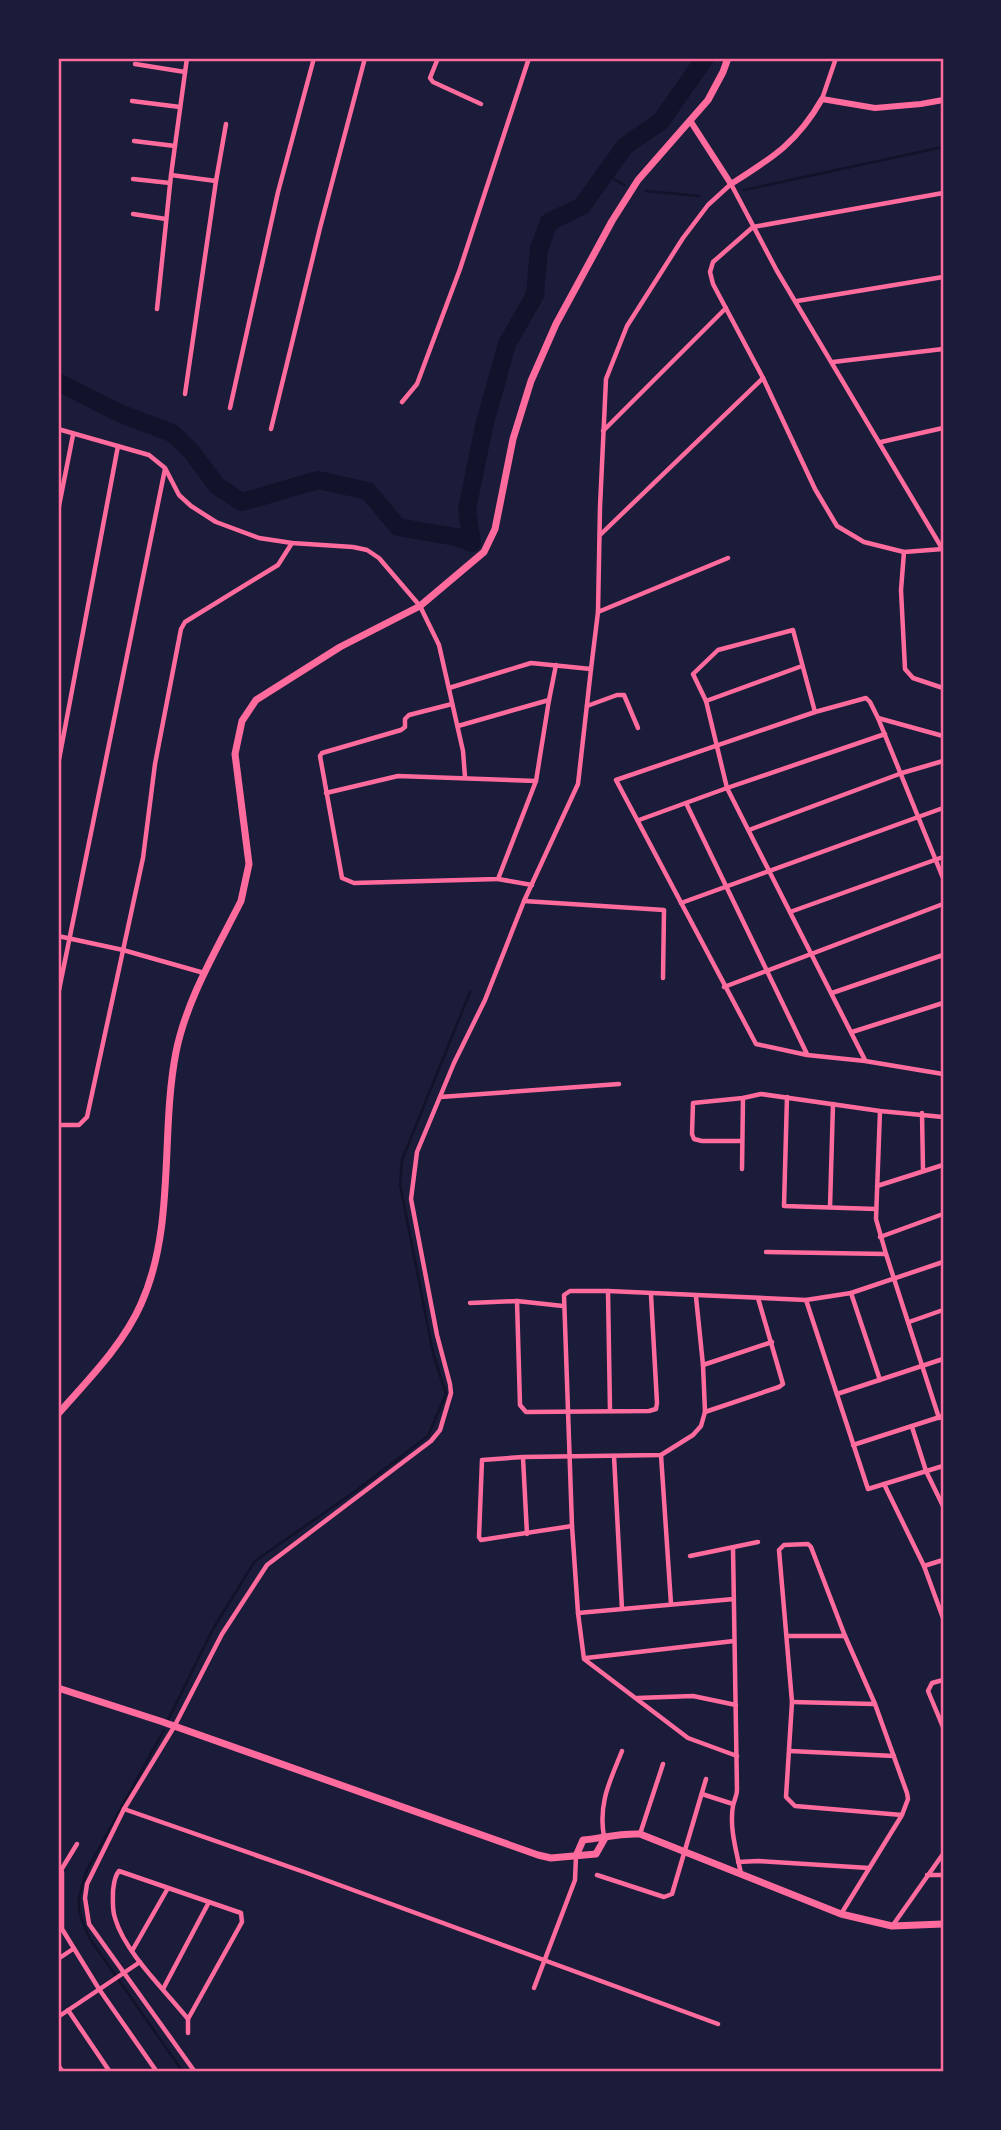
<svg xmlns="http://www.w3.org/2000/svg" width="1001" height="2130" font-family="'DejaVu Sans',sans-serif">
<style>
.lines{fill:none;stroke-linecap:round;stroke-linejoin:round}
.stream{stroke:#12122b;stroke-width:2.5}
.river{stroke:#12122b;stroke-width:18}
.minor{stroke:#ff6b9d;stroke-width:4.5}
.tertiary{stroke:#ff6b9d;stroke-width:6}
.secondary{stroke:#ff6b9d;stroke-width:7}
.neatline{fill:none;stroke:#ff6b9d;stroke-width:2.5}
</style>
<rect width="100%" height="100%" fill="#1b1b3a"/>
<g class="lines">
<!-- stream -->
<g class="stream">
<polyline points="605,174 624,185"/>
<polyline points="744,190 943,147"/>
<polyline points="646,191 699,196"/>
<polyline points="168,1720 213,1629 255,1561 357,1490 428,1436 446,1394 433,1353 400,1184 402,1160 470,992"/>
<path d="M164,1730L87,1870C76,1901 75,1909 90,1939L183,2072"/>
</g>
<!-- river -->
<polyline class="river" points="58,382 119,413 172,433 191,451 217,486 242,502 318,480 368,491 398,527 456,537 472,543 467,510 484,426 507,344 535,295 539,249 549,222 582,206 625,146 661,121 705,58"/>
<!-- minor -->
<g class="minor">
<polyline points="438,58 430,78 433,82 481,104"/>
<polyline points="135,64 185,72"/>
<polyline points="822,99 836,58"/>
<polyline points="132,101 180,107"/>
<polyline points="134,141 175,146"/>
<polyline points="171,175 216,181"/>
<polyline points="133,179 170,183"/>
<polyline points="133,214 166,219"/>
<polyline points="797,301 943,277"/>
<polyline points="157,309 171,175 187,58"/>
<polyline points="833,362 943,349"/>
<polyline points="185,394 216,181 226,124"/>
<polyline points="402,402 417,384 460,269 529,58"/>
<polyline points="230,408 278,192 314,58"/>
<polyline points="58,429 149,455 165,468 179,495 191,506 216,522 259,538 292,543 353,547 367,550 379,558 420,606 439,645 463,751 465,777"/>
<polyline points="271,429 320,228 365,58"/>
<polyline points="603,431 726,308"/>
<polyline points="881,442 943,428"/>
<polyline points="58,511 73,435"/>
<polyline points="600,535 763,378"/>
<polyline points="943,549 904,552 864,542 837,526 815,489 763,378 713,284 710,272 713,262 753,227 943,193"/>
<polyline points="904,552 901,590 905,669 913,678 943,688"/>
<polyline points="598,612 600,507 606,379 627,326 683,238 708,205 731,184 777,271 943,550"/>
<polyline points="449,688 531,663 591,669 598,612 728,558"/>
<polyline points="549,700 556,665"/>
<polyline points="706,701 802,666"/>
<polyline points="452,704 409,715 405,719 405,727 401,730 322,753 320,756 342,878 354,883 498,879 536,781 549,700 458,726"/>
<polyline points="587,706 617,695 624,695 638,728"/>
<polyline points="815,712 793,630 718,650 693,674 706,701 727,788 865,1060"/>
<polyline points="878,718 943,736"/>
<polyline points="58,765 118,446"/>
<polyline points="326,793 398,776 536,781"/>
<polyline points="686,803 807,1054"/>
<polyline points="639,820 727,788 885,734"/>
<polyline points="749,830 902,773 943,761"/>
<polyline points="943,878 878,718 870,702 866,698 815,712 616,780 756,1044 807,1055 865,1061 943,1074"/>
<polyline points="498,879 532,885"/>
<polyline points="524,901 664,910 663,978"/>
<polyline points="681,903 943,808"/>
<polyline points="790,912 943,857"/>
<polyline points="58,936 123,950 204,973"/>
<polyline points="724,987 943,904"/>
<polyline points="832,993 943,955"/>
<polyline points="58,995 165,469"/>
<polyline points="852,1032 943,1003"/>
<polyline points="440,1097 619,1084"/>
<polyline points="787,1097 784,1206 876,1209"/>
<polyline points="880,1111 876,1219 886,1254 939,1418"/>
<polyline points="922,1113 923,1170"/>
<polyline points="58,1125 79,1125 87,1117 143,858 155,764 181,629 185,622 278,565 292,543"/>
<polyline points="742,1141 702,1141 694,1139 692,1134 693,1103 743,1098 761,1094 880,1111 943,1117"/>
<polyline points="742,1169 743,1098"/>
<polyline points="877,1186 943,1165"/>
<polyline points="830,1207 833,1104"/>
<polyline points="880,1237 943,1214"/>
<polyline points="766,1252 886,1254"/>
<polyline points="608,1291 610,1411"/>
<polyline points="851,1293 880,1380"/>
<polyline points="806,1300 868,1489 943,1466"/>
<polyline points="517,1301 520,1405 526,1412 649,1411 656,1409 657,1403 651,1295"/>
<polyline points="470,1303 517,1301 563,1306"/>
<polyline points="909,1322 943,1310"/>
<polyline points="703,1365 772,1342"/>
<polyline points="837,1394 943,1359"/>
<polyline points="705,1412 779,1387 783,1384 758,1298"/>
<polyline points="912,1427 926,1471 943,1506"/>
<polyline points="853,1445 943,1416"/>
<polyline points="661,1455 671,1604"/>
<polyline points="614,1456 622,1609"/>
<polyline points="523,1458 527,1534"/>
<polyline points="884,1484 924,1566 943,1618"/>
<polyline points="572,1526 481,1540 479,1537 482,1460 523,1457 661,1455 693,1435 701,1426 705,1412 703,1365 696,1297"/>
<path d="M733,1548L737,1790C737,1796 734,1800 733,1806C729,1828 737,1853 741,1874"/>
<polyline points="690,1556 758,1542"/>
<polyline points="924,1566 943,1560"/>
<polyline points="578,1613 734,1599"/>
<polyline points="787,1636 845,1636"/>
<polyline points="586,1658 734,1641"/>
<polyline points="943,1680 932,1683 928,1691 943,1727"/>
<polyline points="637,1698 693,1696 736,1705"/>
<polyline points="792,1702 874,1704"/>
<polyline points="790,1751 894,1756"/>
<polyline points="737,1756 688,1738 584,1659 578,1613 572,1526 564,1295 570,1291 608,1291 806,1300 851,1293 943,1262"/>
<polyline points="702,1794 733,1804"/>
<polyline points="124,1809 304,1872 718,2024"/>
<polyline points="640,1834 663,1764"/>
<path d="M604,1837C598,1803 610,1781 622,1751"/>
<polyline points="738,1862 758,1861 869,1868"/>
<polyline points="62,1872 62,1929 99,1989 157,2072"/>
<polyline points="58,1875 77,1844"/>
<polyline points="597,1875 664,1897 672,1894 706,1779"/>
<polyline points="927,1875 943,1875"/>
<polyline points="841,1914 902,1815 908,1799 907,1793 875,1704 845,1636 811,1547 808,1544 784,1545 779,1550 792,1702 786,1797 795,1806 902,1815"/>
<polyline points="893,1925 943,1854"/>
<polyline points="132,1951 168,1888"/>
<polyline points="58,1959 73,1949"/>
<polyline points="534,1988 575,1880 576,1856"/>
<polyline points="163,1989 209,1902"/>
<polyline points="68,2010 110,2072"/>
<polyline points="58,2017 140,1962"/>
<path d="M188,2019C165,1990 125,1953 115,1918C112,1910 113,1900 113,1891C114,1884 114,1877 119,1871L241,1913L242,1922L188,2019V2033"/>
<polyline points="58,2065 63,2072"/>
<polyline points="195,2072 89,1924 85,1898 87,1884 124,1809 174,1727 222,1634 267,1565 431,1441 440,1430 451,1393 450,1384 437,1335 411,1199 417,1152 454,1063 485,1000 524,901 578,784 591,669"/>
</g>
<!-- tertiary -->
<path class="tertiary" d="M691,122L731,184C772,158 797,143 822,99L875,108L921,104L943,100"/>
<!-- secondary -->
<g class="secondary">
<path d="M58,1414C87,1381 123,1345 141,1304C176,1226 160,1134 176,1052C187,998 217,949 241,901L249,864L235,754L242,721L256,700L340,647L420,606L484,552L495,529L513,439L531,381L556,324L612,221L638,180L708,100L723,72L728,58"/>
<polyline points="58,1688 160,1721 538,1855 551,1858 596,1854 605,1838"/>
<path d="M576,1856L583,1840C602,1838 620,1833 640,1834L841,1914L892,1926L943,1924"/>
</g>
</g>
<!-- border -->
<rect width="1001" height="2130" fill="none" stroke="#1b1b3a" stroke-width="119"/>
<rect x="60" y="60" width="882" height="2010" class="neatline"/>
</svg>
